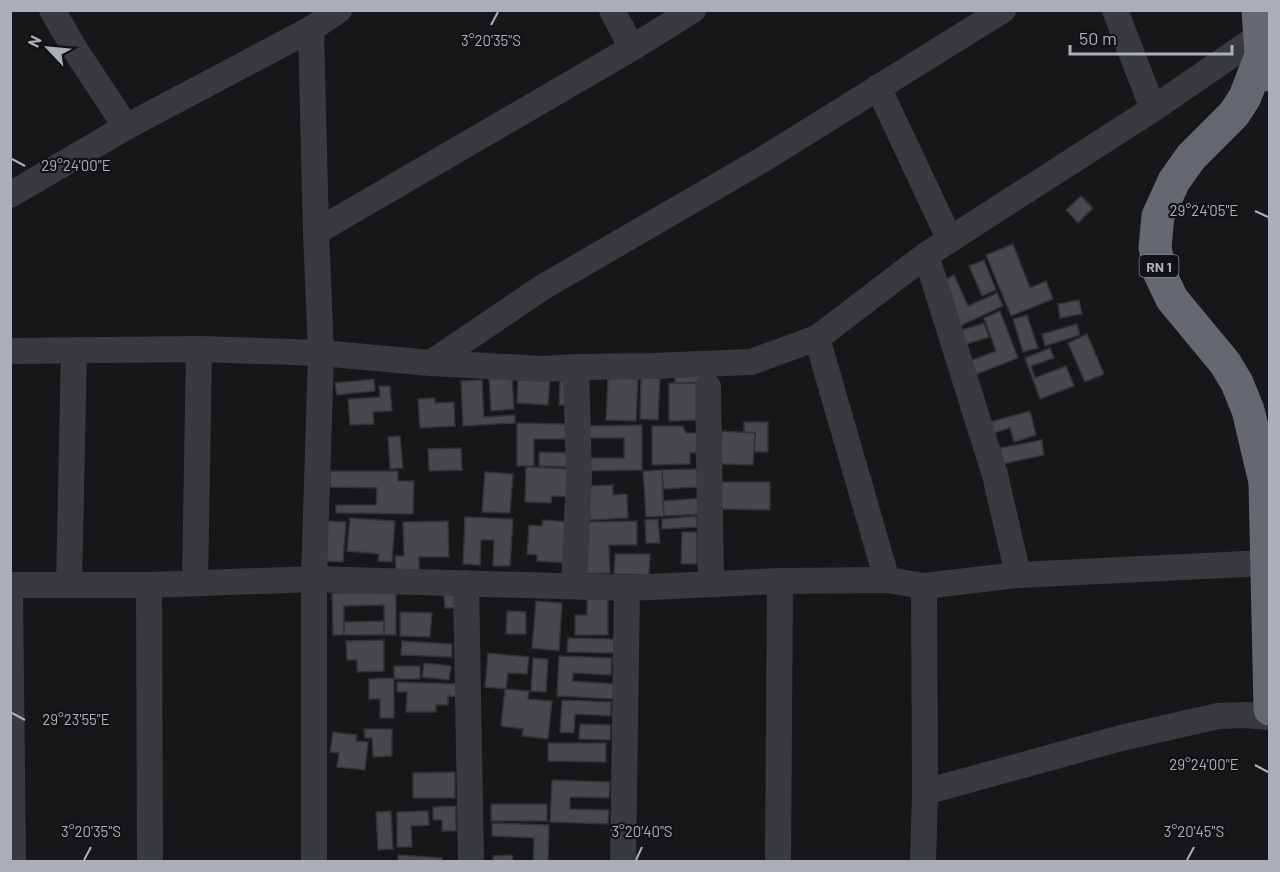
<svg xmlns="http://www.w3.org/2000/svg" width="1280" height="872" font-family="Barlow,sans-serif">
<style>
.building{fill:#46484c;stroke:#313235;stroke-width:1.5}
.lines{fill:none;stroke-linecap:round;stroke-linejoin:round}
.minor{stroke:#393a3e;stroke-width:26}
.highway{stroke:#65686e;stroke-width:33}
.ticks{fill:none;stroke:#abafb8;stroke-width:2}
.labels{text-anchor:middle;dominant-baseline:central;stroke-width:4.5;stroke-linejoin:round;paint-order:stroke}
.shield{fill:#121214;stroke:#7d8087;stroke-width:1.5}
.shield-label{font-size:14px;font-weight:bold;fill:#abafb8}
.ticks-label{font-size:15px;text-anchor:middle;fill:#abafb8;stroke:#121214;stroke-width:4.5;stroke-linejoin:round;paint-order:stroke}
</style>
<rect width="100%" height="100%" fill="#171719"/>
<!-- building -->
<g class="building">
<polygon points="1081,196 1093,208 1078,223 1066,210"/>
<polygon points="1013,244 1030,288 1046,281 1053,299 1011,316 986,255"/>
<polygon points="984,260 996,290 982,296 969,266"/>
<polygon points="954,275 968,306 997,293 1003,306 960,326 940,282"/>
<polygon points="1079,300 1082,314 1060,318 1058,304"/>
<polygon points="1000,311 1018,358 972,376 967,362 996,351 984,318"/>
<polygon points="1027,315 1038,348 1023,352 1013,319"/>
<polygon points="984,323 989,337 960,346 956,332"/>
<polygon points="1077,324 1080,335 1045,346 1042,334"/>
<polygon points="1087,334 1104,374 1085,382 1068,343"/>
<polygon points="1050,348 1054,358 1031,366 1035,378 1066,366 1074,386 1040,399 1025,358"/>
<polygon points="704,371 704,381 698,383 675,383 675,373"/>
<polygon points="512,376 514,409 491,411 489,377"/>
<polygon points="518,376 550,378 548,405 517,403"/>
<polygon points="608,377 638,379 636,421 606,420"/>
<polygon points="641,377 660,378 658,420 640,419"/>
<polygon points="374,379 375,391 337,395 335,383"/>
<polygon points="482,380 484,417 515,415 515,423 463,426 461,381"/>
<polygon points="560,381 570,381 570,405 559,405"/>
<polygon points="669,383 698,383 698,420 669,421"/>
<polygon points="379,386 390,386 392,411 373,412 374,424 350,425 348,399 380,397"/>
<polygon points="435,398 435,403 454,402 455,426 420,428 418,399"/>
<polygon points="1030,411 1036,435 1014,442 1010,428 993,433 990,422"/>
<polygon points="744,422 768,422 768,452 754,452 755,433 744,432"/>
<polygon points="517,423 570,424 570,439 534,439 534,466 517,466"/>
<polygon points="642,425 642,470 586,471 586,458 624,458 624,438 587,438 587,426"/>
<polygon points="652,426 683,426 686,433 699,433 700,453 690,453 690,464 652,465"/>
<polygon points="722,431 755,433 753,465 720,464"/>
<polygon points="400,436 403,468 390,469 388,437"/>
<polygon points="1042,440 1044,455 1003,464 1000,448"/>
<polygon points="461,448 462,470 429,471 428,449"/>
<polygon points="539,452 572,453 572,467 539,466"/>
<polygon points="526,467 575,469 573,497 552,496 551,503 525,502"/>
<polygon points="697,469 698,487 663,489 662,470"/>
<polygon points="662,470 664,516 646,517 643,471"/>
<polygon points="330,471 398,471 398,481 414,481 413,514 336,513 336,505 376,505 377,488 330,487"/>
<polygon points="485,472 513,474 510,513 482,512"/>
<polygon points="721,482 770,482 770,510 721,509"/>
<polygon points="613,485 613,495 627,494 628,518 590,520 589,486"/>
<polygon points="701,498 702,514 664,516 663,501"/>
<polygon points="696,516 697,527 662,529 662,519"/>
<polygon points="465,517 513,519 510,566 493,566 494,540 481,540 480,565 463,564"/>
<polygon points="350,518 395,521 392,562 378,561 379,554 347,551"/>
<polygon points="658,519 660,543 646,543 645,520"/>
<polygon points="543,520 570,522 568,563 537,561 537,555 527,554 529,525 542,526"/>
<polygon points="327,521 346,522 343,562 324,561"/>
<polygon points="448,521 449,557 419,557 419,570 396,570 395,556 404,556 403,522"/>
<polygon points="637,521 637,545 609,545 610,573 583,574 582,522"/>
<polygon points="682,532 697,532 697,564 681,564"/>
<polygon points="615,554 650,554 649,575 614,574"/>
<polygon points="396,592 396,635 384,635 384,605 344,606 344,635 333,635 332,593"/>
<polygon points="457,594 457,608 445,608 444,595"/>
<polygon points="587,597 608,597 608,635 575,635 575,615 587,615"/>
<polygon points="536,601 562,603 559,651 532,648"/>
<polygon points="507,611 526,612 526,634 506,634"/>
<polygon points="400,612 432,613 430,637 400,636"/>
<polygon points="384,621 384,635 344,635 344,622"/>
<polygon points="568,638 614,639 614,653 567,652"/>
<polygon points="384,640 384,671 357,672 357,660 347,660 346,641"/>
<polygon points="402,641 452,644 452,657 401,655"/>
<polygon points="488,653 529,657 527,674 508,673 506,689 485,687"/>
<polygon points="559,656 612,658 611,675 573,673 573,681 614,684 613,699 557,696"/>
<polygon points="533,658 548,659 546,692 531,691"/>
<polygon points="424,663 451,666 449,680 422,677"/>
<rect x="394" y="666" width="26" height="13"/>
<polygon points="394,678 394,718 380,718 380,699 369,699 369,679"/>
<polygon points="397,682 459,684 459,697 448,696 448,705 436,705 436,712 406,712 407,692 397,692"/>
<polygon points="505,689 529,691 528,699 552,701 548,739 522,736 523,729 501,726"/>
<polygon points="562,700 611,702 611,716 575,714 574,733 560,732"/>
<polygon points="580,724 611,725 610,740 579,739"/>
<polygon points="364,729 392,729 392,756 373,757 372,738 365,738"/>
<polygon points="333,732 357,735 356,741 368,742 365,770 337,767 339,753 330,752"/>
<polygon points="548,743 606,743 606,762 548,761"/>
<polygon points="455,772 455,798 413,798 413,773"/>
<polygon points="552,780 610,782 609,798 570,797 570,809 609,810 608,824 550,822"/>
<rect x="491" y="804" width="56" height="17"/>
<polygon points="456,806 456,831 442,831 442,820 433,820 433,807"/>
<polygon points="391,811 393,849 378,850 376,812"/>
<polygon points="428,811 429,825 411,826 412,847 397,847 397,812"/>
<polygon points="492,823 549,825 548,862 533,862 534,838 492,836"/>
<polygon points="398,855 442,858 442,862 398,862"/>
<polygon points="512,855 513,862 493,862 493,856"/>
</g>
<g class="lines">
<!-- minor -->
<g class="minor">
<polyline points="52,10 76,51 126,127"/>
<polyline points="612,10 632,48"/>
<polyline points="1115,10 1153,109"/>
<polyline points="311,29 316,232 321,353 314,579 314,862"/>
<polyline points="878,87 950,240"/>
<polyline points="10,195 126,127 311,29 339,10"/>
<polyline points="316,232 632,48 693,10"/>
<polyline points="926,255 995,475 1018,575"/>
<polyline points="817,338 887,580"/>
<polyline points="10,351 199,349 321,353 431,363 543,369 576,367 653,366 751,362 817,338 926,255 1153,109 1259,36"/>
<polyline points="431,363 543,287 762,160 1003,10"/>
<polyline points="708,387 711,584"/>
<polyline points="195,583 199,349"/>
<polyline points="466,583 471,862"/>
<polyline points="10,585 149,585 314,579 627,588 780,581 887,580 924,586 1018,575 1266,563"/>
<polyline points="69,585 74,350"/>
<polyline points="149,585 150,862"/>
<polyline points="574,586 579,476 576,367"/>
<polyline points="10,593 13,862"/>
<polyline points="925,792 1121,738 1218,716 1245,715 1270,717"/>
<polyline points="623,862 627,588"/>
<polyline points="778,862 780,581"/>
<polyline points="923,862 925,792 924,586"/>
</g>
<!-- highway -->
<g class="highway">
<polyline points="1258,10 1261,55 1269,75"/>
<polyline points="1261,55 1245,97 1234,114 1191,157 1174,181 1158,216 1155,247 1160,274 1172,299 1225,363 1237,383 1248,410 1265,482"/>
<polyline points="1268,459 1265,482 1270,709"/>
</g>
</g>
<!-- ticks -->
<path class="ticks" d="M491,25L498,12M12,159L25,166M1255,211L1268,217M12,713L25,720M1255,765L1268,772M84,860L91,847M636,860L642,847M1187,860L1194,847"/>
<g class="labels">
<!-- shield labels -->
<rect class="shield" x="1139.5" y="255" width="39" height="22" rx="4.5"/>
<g class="shield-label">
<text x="1159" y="266">RN 1</text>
</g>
</g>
<g class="ticks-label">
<text x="491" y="46">3°20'35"S</text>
<text x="76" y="171">29°24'00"E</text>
<text x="1204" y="216">29°24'05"E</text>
<text x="76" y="725">29°23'55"E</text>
<text x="1204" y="770">29°24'00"E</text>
<text x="91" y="837">3°20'35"S</text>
<text x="642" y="837">3°20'40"S</text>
<text x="1194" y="837">3°20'45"S</text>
</g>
<!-- border -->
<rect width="1280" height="872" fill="none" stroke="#abafb8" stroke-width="24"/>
<!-- north arrow -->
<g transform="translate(48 48) rotate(296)" stroke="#121214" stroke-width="4.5" paint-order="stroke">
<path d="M0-4.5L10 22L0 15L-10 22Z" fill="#abafb8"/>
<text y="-9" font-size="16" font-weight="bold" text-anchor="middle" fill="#abafb8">N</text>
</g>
<!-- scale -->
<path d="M1070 45v9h162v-9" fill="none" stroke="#abafb8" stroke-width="3"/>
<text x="1079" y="45" font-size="18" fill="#abafb8" stroke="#121214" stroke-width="4.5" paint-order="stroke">50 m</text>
</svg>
